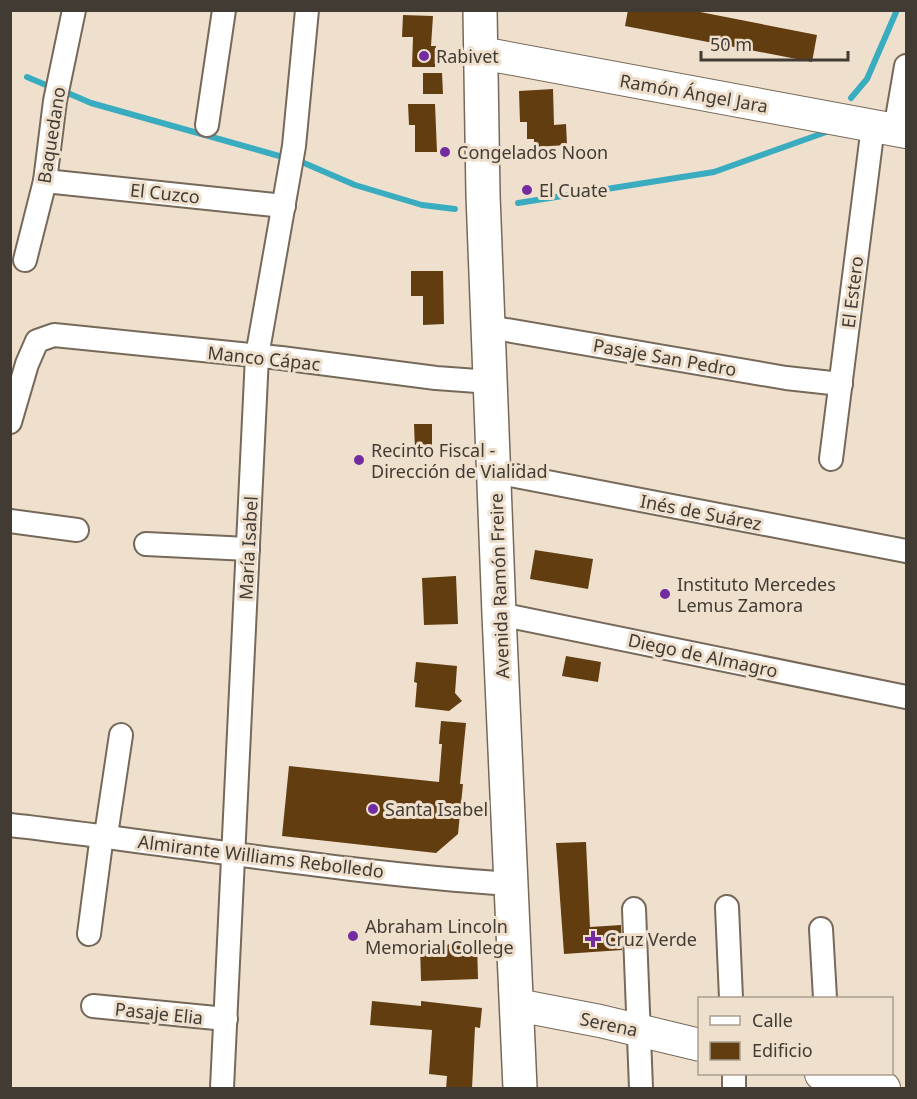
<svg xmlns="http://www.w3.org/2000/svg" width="917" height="1099" font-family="'Noto Sans',sans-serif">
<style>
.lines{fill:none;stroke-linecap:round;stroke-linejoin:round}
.stream{stroke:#3aacc0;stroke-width:6}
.building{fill:#623d10}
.street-casing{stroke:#766959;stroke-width:26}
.secondary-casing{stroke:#766959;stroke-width:34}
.primary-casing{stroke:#766959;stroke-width:36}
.street{stroke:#fff;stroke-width:22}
.secondary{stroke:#fff;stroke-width:32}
.primary{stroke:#fff;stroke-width:33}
.poi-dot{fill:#732ca0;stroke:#efe0ce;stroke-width:2}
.labels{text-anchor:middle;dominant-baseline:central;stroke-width:6;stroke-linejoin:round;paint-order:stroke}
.poi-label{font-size:18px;fill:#413b34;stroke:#efe0ce;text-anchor:start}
.street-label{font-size:18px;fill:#413b34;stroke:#efe0ce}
</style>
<rect width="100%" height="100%" fill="#efe0ce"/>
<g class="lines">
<!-- stream -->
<g class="stream">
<polyline points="27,77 53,88"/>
<polyline points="63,91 91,103 304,163 355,185 422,205 455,209"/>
<polyline points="851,98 867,79 897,10"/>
<polyline points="518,203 714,172 829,131"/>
</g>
</g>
<!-- building -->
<g class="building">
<polygon points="628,10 690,10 817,35 812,62 625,26"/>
<polygon points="403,15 433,16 431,46 436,46 435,67 412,67 413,37 402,37"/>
<polygon points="423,73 442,73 443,94 423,94"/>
<polygon points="553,89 554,125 566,124 567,145 534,147 534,139 527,139 527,122 520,122 519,91"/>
<polygon points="408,104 435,104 437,152 415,152 415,125 409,125"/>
<polygon points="411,271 443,271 444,324 423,325 423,296 411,296"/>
<polygon points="414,424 432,424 432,450 415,450"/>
<polygon points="535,550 593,559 588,589 530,579"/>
<polygon points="456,576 458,624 424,625 422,578"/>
<polygon points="566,656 601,662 598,682 562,676"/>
<polygon points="416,662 457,666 455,693 462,701 449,711 415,707 417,683 414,682"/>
<polygon points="441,721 466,723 460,784 463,784 458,834 436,853 282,836 289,766 439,782 442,744 439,744"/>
<polygon points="586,842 590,927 621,925 622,950 564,954 556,843"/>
<polygon points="477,944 478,979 421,981 420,945"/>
<polygon points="372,1001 421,1006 421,1001 482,1008 480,1028 475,1027 472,1089 446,1089 447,1076 429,1074 432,1030 370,1025"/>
</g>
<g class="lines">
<defs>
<g id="street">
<polyline points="207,125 224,10"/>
<polyline points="895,130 906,66"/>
<polyline points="45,181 284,206"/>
<polyline points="25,260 45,181 55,101 74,10"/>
<polyline points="489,327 786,378 841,384"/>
<polyline points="10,422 27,364 37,341 54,335 281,358 436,378 491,382"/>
<polyline points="831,459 873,126"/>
<polyline points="495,472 906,551"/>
<polyline points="10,521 77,530"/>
<polyline points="146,544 248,549"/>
<polyline points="499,614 906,697"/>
<path d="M10,825C177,844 343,873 511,884"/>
<polyline points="106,835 121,735"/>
<polyline points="727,907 731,998"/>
<polyline points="634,909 641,1088"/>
<polyline points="821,929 825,998"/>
<polyline points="89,934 102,835"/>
<polyline points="93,1006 226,1019"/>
<polyline points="734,1074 734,1088"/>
<polyline points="222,1088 257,356 294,146 307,10"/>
</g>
<g id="secondary">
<polyline points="481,53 906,132"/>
<polyline points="517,1005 600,1021 700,1045"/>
<polyline points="821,1074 884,1088"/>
</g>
<polyline id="primary" points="480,10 483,195 499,614 520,1088"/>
</defs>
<!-- street casing -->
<use href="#street" class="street-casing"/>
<!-- secondary casing -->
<use href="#secondary" class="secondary-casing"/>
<!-- primary casing -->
<use href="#primary" class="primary-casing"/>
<!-- street -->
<use href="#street" class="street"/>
<!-- secondary -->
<use href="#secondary" class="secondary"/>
<!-- primary -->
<use href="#primary" class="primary"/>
</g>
<!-- markers -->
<g class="poi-dot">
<circle cx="424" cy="56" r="6"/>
<circle cx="445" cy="152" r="6"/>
<circle cx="527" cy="190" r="6"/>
<circle cx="359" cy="460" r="6"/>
<circle cx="665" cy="594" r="6"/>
<circle cx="373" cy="809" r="6"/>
<circle cx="353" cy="936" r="6"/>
<path d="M590 930h6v6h6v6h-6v6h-6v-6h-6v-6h6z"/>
</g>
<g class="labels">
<!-- poi labels -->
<g class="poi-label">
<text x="436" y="56">Rabivet</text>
<text x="457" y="152">Congelados Noon</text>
<text x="539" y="190">El Cuate</text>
<text x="371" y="450">Recinto Fiscal -<tspan x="371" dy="21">Dirección de Vialidad</tspan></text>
<text x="677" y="584">Instituto Mercedes<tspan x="677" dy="21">Lemus Zamora</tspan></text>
<text x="385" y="809">Santa Isabel</text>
<text x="365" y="926">Abraham Lincoln<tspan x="365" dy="21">Memorial College</tspan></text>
<text x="605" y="939">Cruz Verde</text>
</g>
<!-- street labels -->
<g class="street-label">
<text transform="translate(694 93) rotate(10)">Ramón Ángel Jara</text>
<text transform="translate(51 135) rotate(-81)">Baquedano</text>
<text transform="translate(165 193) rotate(6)">El Cuzco</text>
<text transform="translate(852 292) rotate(-83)">El Estero</text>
<text transform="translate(665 357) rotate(10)">Pasaje San Pedro</text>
<text transform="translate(264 358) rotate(6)">Manco Cápac</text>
<text transform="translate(701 512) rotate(11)">Inés de Suárez</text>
<text transform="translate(248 548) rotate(-87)">María Isabel</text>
<text transform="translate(499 586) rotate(-92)">Avenida Ramón Freire</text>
<text transform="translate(703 655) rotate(12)">Diego de Almagro</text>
<text transform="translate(261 856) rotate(7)">Almirante Williams Rebolledo</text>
<text transform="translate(159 1013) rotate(6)">Pasaje Elia</text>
<text transform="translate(609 1024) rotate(12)">Serena</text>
</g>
</g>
<!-- border -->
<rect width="917" height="1099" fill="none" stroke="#413b34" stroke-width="24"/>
<!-- legend -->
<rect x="698" y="997" width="195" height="78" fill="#efe0ce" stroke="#a99e90" stroke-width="1.5"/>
<rect x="710" y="1016" width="30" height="9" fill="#ffffff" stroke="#a99e90" stroke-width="1.5"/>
<text x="752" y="1027" font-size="18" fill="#413b34">Calle</text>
<rect x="710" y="1042" width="30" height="18" fill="#623d10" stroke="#a99e90" stroke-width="1.5"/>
<text x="752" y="1057" font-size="18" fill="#413b34">Edificio</text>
<!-- scale -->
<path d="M701 51v9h147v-9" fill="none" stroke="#413b34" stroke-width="3"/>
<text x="710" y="51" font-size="18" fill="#413b34" stroke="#efe0ce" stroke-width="4.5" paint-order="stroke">50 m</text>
</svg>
